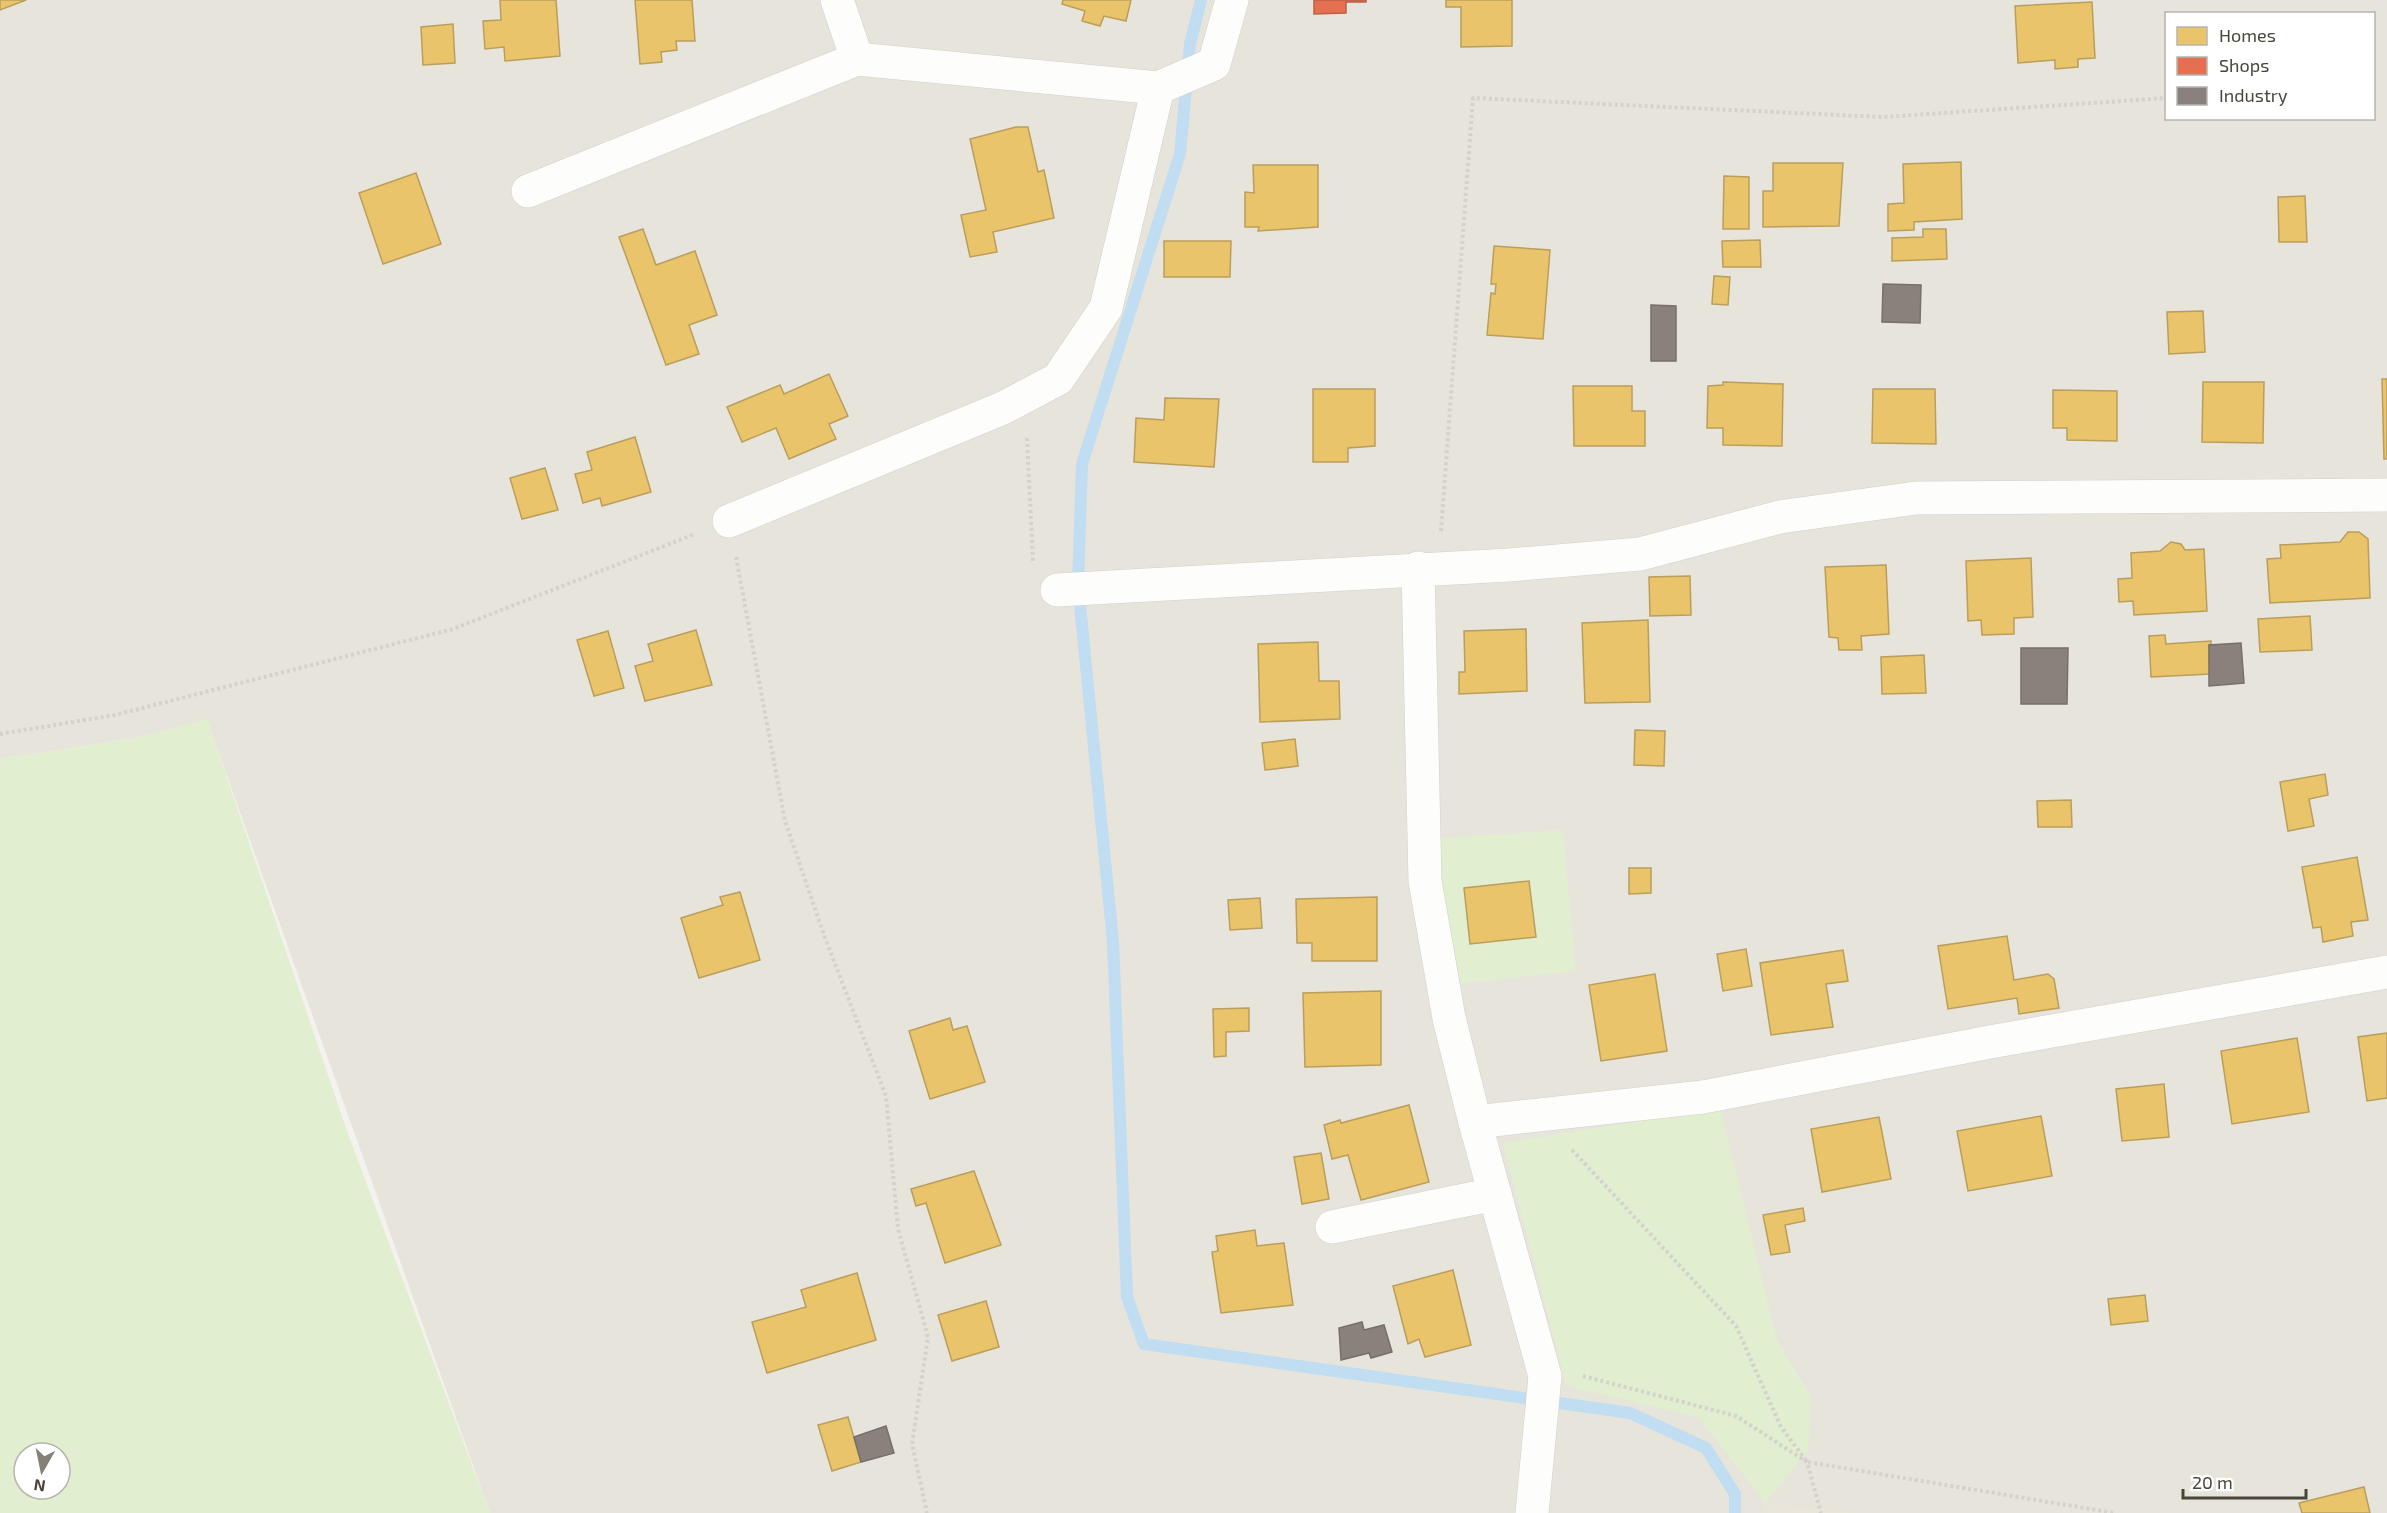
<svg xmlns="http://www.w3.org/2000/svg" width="2387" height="1513" font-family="'Exo 2',sans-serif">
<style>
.residential{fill:#e7e4dc;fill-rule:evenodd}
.education{fill:#eae5da}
.green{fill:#e1eecf;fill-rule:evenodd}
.homes{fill:#e9c46a;stroke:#ba9e5b;stroke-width:1.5}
.shops{fill:#e76f51;stroke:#b8624a;stroke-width:1.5}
.industry{fill:#8a817c;stroke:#776f68;stroke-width:1.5}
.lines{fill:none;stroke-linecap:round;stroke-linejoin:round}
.stream{stroke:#c0ddf1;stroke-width:12}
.minor-casing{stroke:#d2d0cb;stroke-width:34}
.path{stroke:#d3d2cc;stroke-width:4;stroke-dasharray:3 3;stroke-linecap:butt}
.minor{stroke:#fdfdfc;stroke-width:33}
</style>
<rect width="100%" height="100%" fill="#f4f2ee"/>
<!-- residential -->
<path class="residential" d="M0,0H2387V1513H490L207,720L141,737L0,759ZM2166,14H2374V118H2166Z"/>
<!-- education -->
<polygon class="education" points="1765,1503 1821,1509 1850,1513 1766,1513"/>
<!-- green -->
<g class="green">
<path d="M207,719L347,1131L490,1513H0V759L141,737ZM24,1453H60V1489H24Z"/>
<polygon points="1563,830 1576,971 1458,984 1440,878 1439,838"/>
<polygon points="1720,1108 1777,1340 1811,1397 1808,1451 1765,1503 1698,1417 1566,1386 1503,1143"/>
</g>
<!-- homes -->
<g class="homes">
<polygon points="0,0 26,0 0,10"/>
<polygon points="500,0 556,0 560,56 505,61 504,47 485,49 483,21 501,20"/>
<polygon points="635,0 692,0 695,41 676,41 677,50 661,52 662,62 640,64"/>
<polygon points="1063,0 1131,0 1126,21 1104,16 1100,26 1082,21 1085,11 1062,4"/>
<polygon points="1446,0 1512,0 1512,46 1461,47 1461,7 1446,7"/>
<polygon points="2092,2 2095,58 2078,59 2078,67 2055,69 2055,60 2018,63 2015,6"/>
<polygon points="453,24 455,63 423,65 421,27"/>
<polygon points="1016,127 1028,127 1038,172 1044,170 1054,218 993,232 997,252 970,257 961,215 986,210 970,139"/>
<polygon points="1961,162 1962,219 1914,222 1914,230 1888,231 1888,204 1904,203 1903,164"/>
<polygon points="1773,163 1843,163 1839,226 1763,227 1763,191 1773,191"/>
<polygon points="1253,165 1318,165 1318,227 1258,231 1259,227 1245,227 1245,192 1254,193"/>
<polygon points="416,173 441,244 383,264 359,193"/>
<polygon points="1724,176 1749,177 1749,229 1723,229"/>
<polygon points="2305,196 2307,242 2279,242 2278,197"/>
<polygon points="643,229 656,265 695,251 717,315 689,325 699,354 666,365 619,237"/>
<polygon points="1923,229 1946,229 1947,259 1892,261 1892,238 1923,237"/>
<polygon points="1760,240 1761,267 1723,267 1722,241"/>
<polygon points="1164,241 1231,241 1230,277 1164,277"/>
<polygon points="1494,246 1550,250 1543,339 1487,335 1491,293 1495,294 1496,284 1491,284"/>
<polygon points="1714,276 1730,277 1728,305 1712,304"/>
<polygon points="2203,311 2205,352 2169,354 2167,312"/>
<polygon points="829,374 848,416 829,424 836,439 789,459 776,428 742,442 727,407 780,385 784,394"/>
<polygon points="2382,379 2387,379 2387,459 2384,459"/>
<polygon points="1723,382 1783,384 1782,446 1723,445 1723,428 1707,428 1708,386 1723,385"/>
<polygon points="2203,382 2264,382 2263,443 2202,442"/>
<polygon points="1573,386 1632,386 1632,411 1645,411 1645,446 1574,446"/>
<polygon points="1313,389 1375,389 1375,446 1348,448 1348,462 1313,462"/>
<polygon points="1873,389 1935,389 1936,444 1872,443"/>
<polygon points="2053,390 2117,391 2117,441 2067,440 2067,428 2053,428"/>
<polygon points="1165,398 1219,399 1214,467 1134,462 1136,418 1164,420"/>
<polygon points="635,437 651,492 602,506 600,498 583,503 575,474 592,470 587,452"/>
<polygon points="545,468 558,510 522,519 510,478"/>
<polygon points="2348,532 2359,532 2368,539 2370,598 2270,603 2267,559 2281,558 2280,545 2340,542"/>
<polygon points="2171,542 2181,544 2185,550 2204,549 2207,611 2134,615 2133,601 2119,602 2118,579 2132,578 2131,553 2160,551"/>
<polygon points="2031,558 2033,617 2014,618 2014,634 1982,635 1981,620 1968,621 1966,561"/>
<polygon points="1886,565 1889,634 1861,636 1862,650 1839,650 1838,638 1829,637 1825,567"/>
<polygon points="1690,576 1691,615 1650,616 1649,577"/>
<polygon points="2310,616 2312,650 2260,652 2258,619"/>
<polygon points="1648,620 1650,702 1585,703 1582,623"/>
<polygon points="1526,629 1527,691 1459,694 1459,672 1465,672 1464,631"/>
<polygon points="696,630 712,685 645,701 635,666 653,661 648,644"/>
<polygon points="608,631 624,688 594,696 577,640"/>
<polygon points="2165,635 2166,644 2211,641 2211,645 2209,645 2210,674 2151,677 2149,636"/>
<polygon points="1318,642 1319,681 1339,681 1340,719 1260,722 1258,644"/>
<polygon points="1924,655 1926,693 1882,694 1881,657"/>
<polygon points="1635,730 1665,731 1664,766 1634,765"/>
<polygon points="1295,739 1298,766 1265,770 1262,743"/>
<polygon points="2325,774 2328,795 2309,799 2314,826 2288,831 2280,782"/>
<polygon points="2071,800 2072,827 2038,827 2037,801"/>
<polygon points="2357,857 2368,920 2351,922 2353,936 2323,942 2321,927 2313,928 2302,867"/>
<polygon points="1629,868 1651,868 1651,893 1629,894"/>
<polygon points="1529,881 1536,937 1470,944 1464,888"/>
<polygon points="740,892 760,960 699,978 681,918 723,905 720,897"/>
<polygon points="1377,897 1377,961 1312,961 1312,943 1297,943 1296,899"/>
<polygon points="1260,898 1262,928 1230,930 1228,900"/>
<polygon points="2007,936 2014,980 2048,974 2054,979 2059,1008 2019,1014 2017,998 1948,1009 1938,946"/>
<polygon points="1746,949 1752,986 1723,991 1717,954"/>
<polygon points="1843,950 1848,981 1826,984 1833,1027 1771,1035 1760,963"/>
<polygon points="1655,974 1667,1051 1601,1061 1589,985"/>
<polygon points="1381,991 1381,1065 1305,1067 1303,993"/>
<polygon points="1249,1008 1249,1031 1226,1032 1226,1056 1214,1057 1213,1009"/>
<polygon points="950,1018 953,1030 967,1026 985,1082 930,1099 909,1031"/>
<polygon points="2387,1033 2387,1098 2367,1101 2358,1037"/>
<polygon points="2297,1038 2309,1112 2232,1124 2221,1051"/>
<polygon points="2164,1084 2169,1137 2122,1141 2116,1089"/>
<polygon points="1409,1105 1429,1182 1361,1200 1348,1155 1332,1159 1324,1125 1340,1120 1341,1123"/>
<polygon points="2041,1116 2052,1176 1968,1191 1957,1131"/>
<polygon points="1879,1117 1891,1179 1822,1192 1811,1129"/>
<polygon points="1321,1153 1329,1199 1302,1204 1294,1157"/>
<polygon points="974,1171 1001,1245 945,1263 926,1203 916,1206 911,1189"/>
<polygon points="1803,1208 1805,1221 1785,1225 1790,1252 1771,1255 1763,1215"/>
<polygon points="1255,1230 1257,1246 1284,1243 1293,1305 1221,1313 1212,1252 1218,1251 1216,1236"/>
<polygon points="1453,1270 1471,1345 1425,1357 1419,1339 1408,1344 1393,1286"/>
<polygon points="857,1273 876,1340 767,1373 752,1322 806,1307 801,1290"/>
<polygon points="2145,1295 2148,1321 2111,1325 2108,1299"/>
<polygon points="986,1301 999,1347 952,1361 938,1315"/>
<polygon points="848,1417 861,1462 832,1471 818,1425"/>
<polygon points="2364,1487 2370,1513 2302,1513 2299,1503"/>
</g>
<!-- shops -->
<polygon class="shops" points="1314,0 1366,0 1366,2 1346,2 1346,13 1314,14"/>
<!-- industry -->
<g class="industry">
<polygon points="1883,284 1921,285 1920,323 1882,322"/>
<polygon points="1651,305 1676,306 1676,361 1651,361"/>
<polygon points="2241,643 2244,683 2209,686 2209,645"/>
<polygon points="2021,648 2068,648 2067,704 2021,704"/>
<polygon points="1362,1322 1364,1330 1384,1325 1392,1352 1371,1358 1369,1353 1341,1360 1339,1328"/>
<polygon points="886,1426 894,1453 861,1462 854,1437"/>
</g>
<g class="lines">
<!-- stream -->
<polyline class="stream" points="1201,0 1190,44 1180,154 1082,464 1078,584 1113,942 1127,1297 1144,1344 1630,1413 1706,1448 1735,1494 1735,1513"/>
<defs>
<g id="minor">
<polyline points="837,0 857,59"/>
<polyline points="528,191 857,59 1158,88 1214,64 1232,0"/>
<polyline points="729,521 1003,408 1058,379 1106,308 1158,88"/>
<polyline points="1418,568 1425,881 1449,1018 1475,1122 1545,1376 1532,1513"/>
<polyline points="1057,590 1509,565 1640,554 1780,517 1916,498 2387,495"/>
<polyline points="1475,1122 1703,1097 1990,1042 2387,972"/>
<polyline points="1332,1227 1495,1194"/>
</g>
</defs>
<!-- minor casing -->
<use href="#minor" class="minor-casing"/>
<!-- path -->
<g class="path">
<polyline points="1027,438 1033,562"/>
<polyline points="1441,531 1473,98 1883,117 2166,98"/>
<polyline points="736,557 785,821 825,938 886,1096 898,1229 928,1337 912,1444 927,1513"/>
<polyline points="0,734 115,715 453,629 695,534"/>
<polyline points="1572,1150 1736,1326 1781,1427 1807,1462 2115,1513"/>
<polyline points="1583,1376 1736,1416 1807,1462 1821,1513"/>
</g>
<!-- minor -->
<use href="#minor" class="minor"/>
</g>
<!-- legend -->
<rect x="2165" y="12" width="210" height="108" fill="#ffffff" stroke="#b7b4b0" stroke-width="1.5"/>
<rect x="2177" y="27" width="30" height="18" fill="#e9c46a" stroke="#b7b4b0" stroke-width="1.5"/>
<text x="2219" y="42" font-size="18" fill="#4b4439">Homes</text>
<rect x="2177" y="57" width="30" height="18" fill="#e76f51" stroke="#b7b4b0" stroke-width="1.5"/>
<text x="2219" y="72" font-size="18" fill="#4b4439">Shops</text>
<rect x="2177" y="87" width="30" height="18" fill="#8a817c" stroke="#b7b4b0" stroke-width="1.5"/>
<text x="2219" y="102" font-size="18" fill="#4b4439">Industry</text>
<!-- north arrow -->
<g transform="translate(42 1471) rotate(189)"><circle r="28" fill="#ffffff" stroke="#b7b4b0" stroke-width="1.5"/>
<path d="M0-4.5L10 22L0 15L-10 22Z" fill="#868178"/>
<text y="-9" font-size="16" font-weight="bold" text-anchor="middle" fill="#4b4439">N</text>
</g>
<!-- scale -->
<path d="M2183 1489v9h123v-9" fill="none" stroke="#4b4439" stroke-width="3"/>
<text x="2192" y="1489" font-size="18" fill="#4b4439" stroke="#ffffff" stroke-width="4.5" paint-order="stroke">20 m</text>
</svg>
